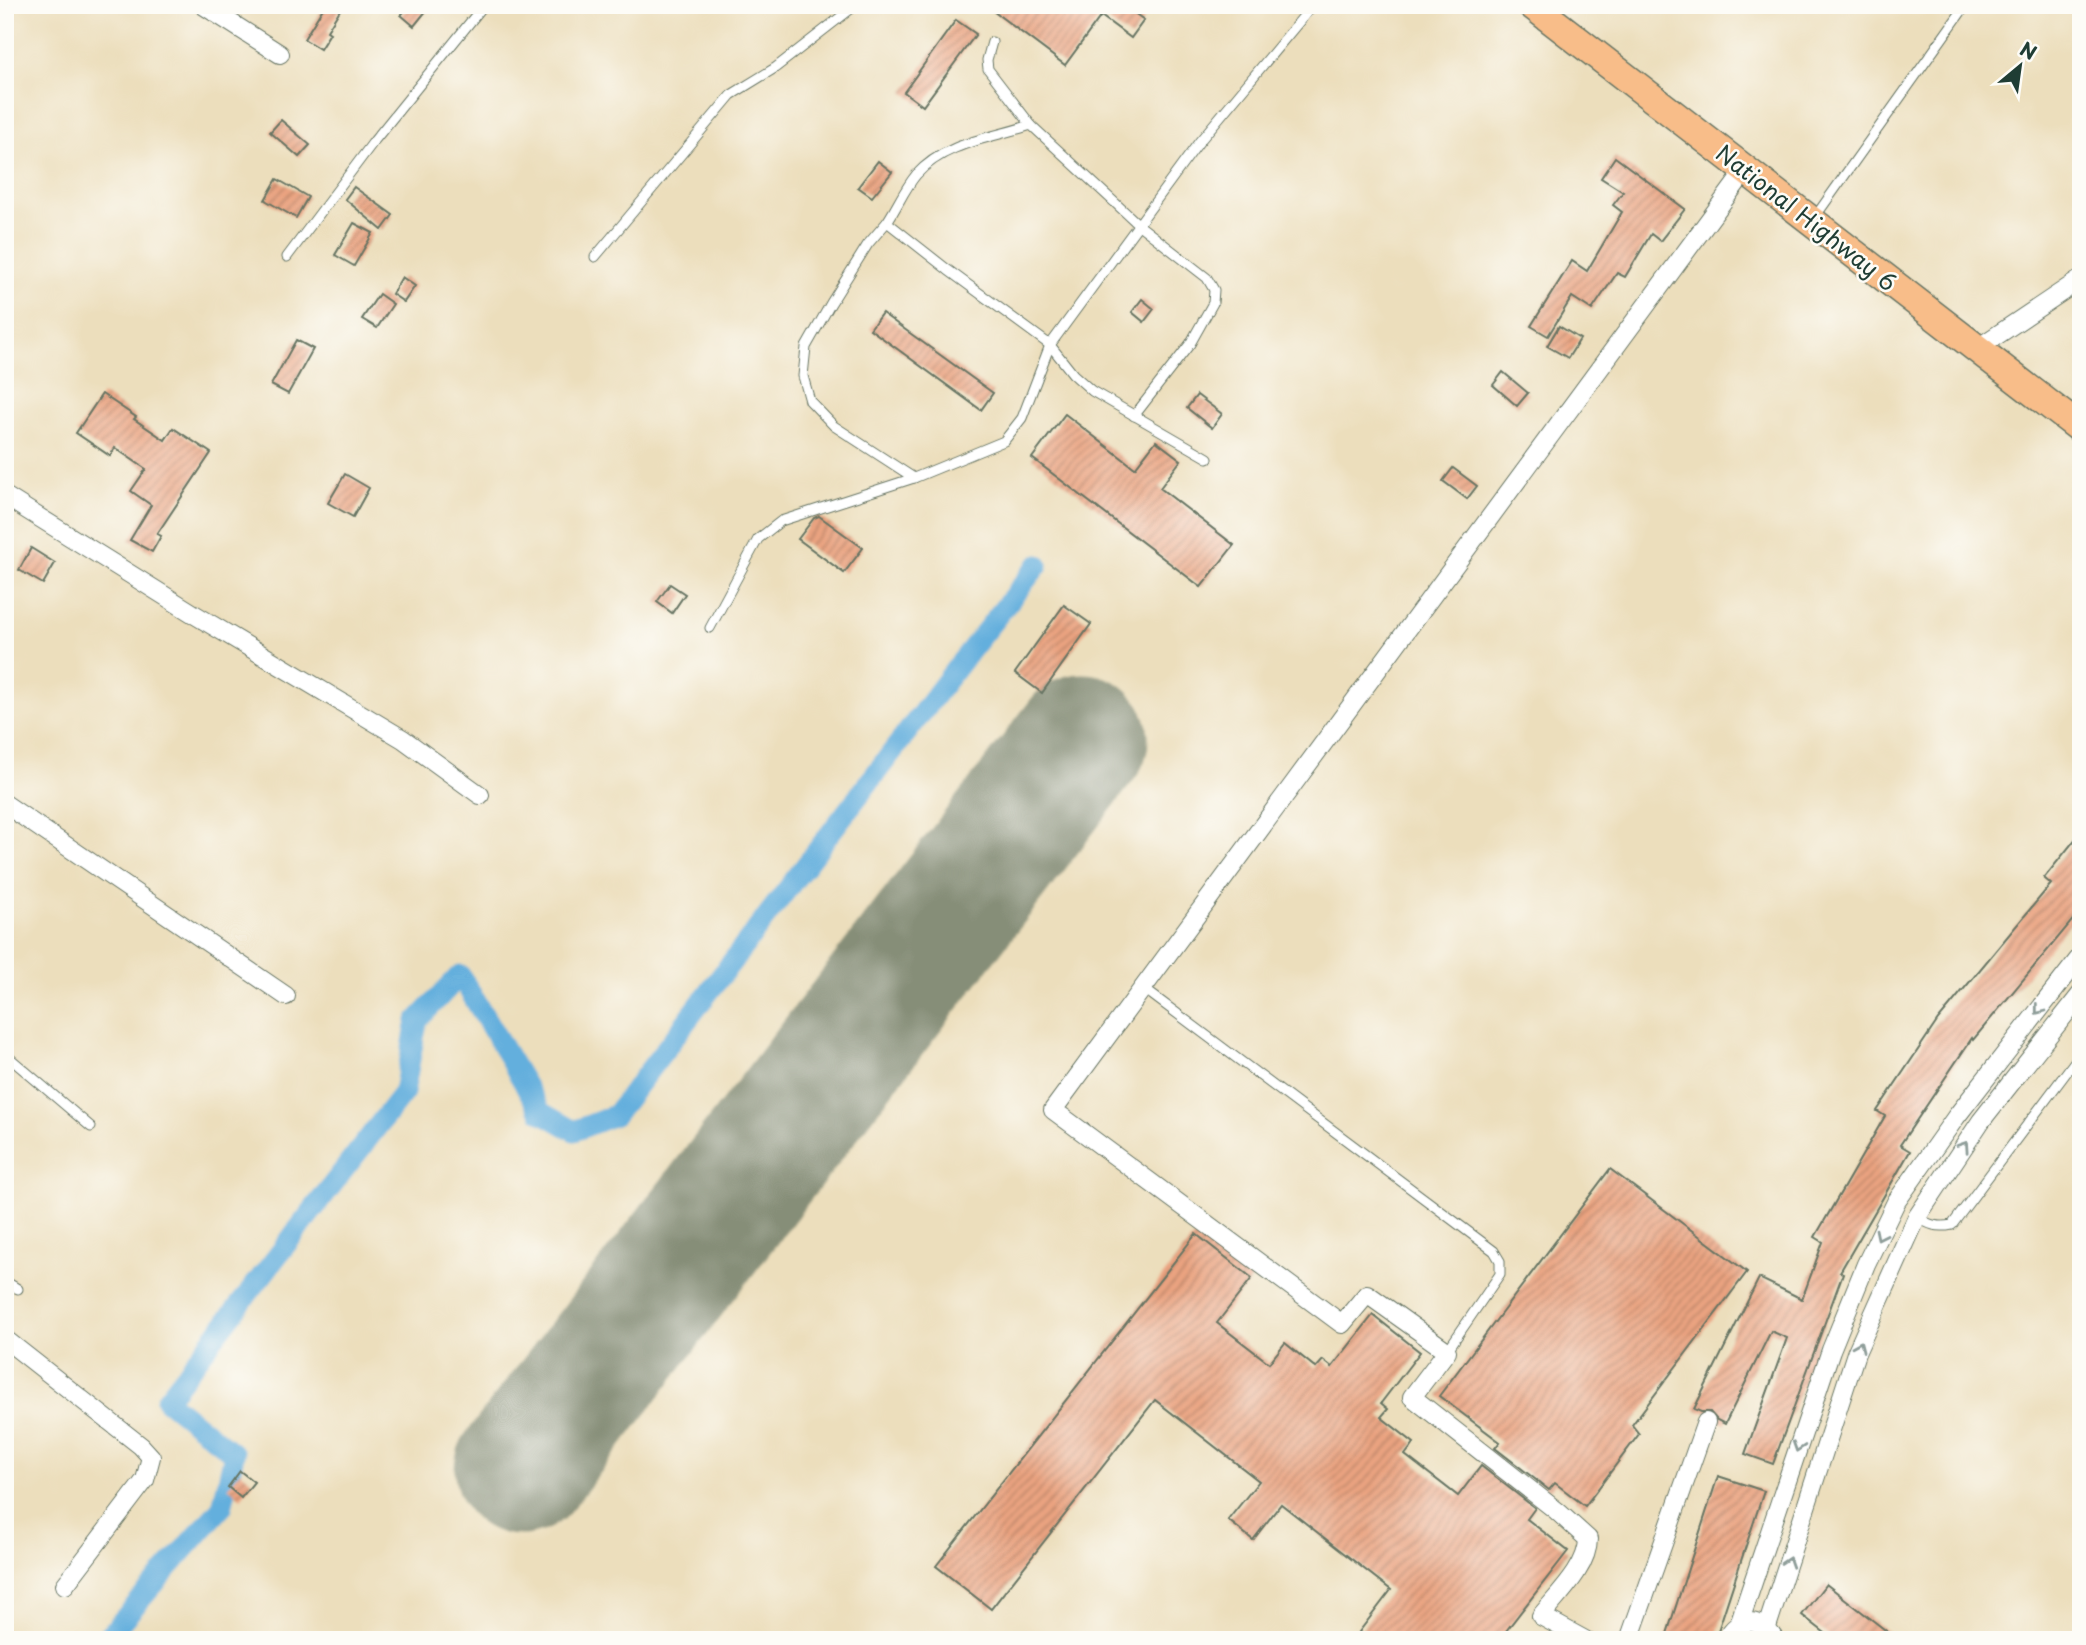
<svg xmlns="http://www.w3.org/2000/svg" width="2086" height="1645" font-family="'Playpen Sans',sans-serif">
<style>
.lines{fill:none;stroke-linecap:round;stroke-linejoin:round}
.canal{stroke:#64afdd;stroke-width:21}
.runway{stroke:#868e78;stroke-width:131}
.building{fill:url(#building-hatch)}
.service-casing{stroke:#677564;stroke-width:11}
.minor-casing{stroke:#677564;stroke-width:20}
.trunk-casing{stroke:#677564;stroke-width:31}
.service{stroke:#fff;stroke-width:9}
.minor{stroke:#fff;stroke-width:18}
.trunk{stroke:#f8bd89;stroke-width:28}
.oneway{stroke:#8f9e9a}
.labels{text-anchor:middle;dominant-baseline:central;stroke-width:5;stroke-linejoin:round;paint-order:stroke}
.street-label{font-size:23px;fill:#1f3d34;stroke:#fdfcf7}
</style>
<defs>
<pattern id="building-hatch" width="6" height="6" patternUnits="userSpaceOnUse" patternTransform="scale(1.75)"><rect width="6" height="6" fill="#eaa380"/><path d="M-1 1l2-2M0 6l6-6M5 7l2-2" fill="none" stroke="#bd866a"/></pattern>
</defs>
<rect width="100%" height="100%" fill="#fdfcf7"/>
<filter id="ink" filterUnits="userSpaceOnUse"><feTurbulence type="fractalNoise" baseFrequency=".0143" numOctaves="2"/><feDisplacementMap in="SourceGraphic" scale="14" xChannelSelector="R" yChannelSelector="G"/><feConvolveMatrix kernelMatrix="1 2 1 2 8 2 1 2 1" color-interpolation-filters="sRGB"/></filter>
<filter id="wash" filterUnits="userSpaceOnUse"><feTurbulence type="fractalNoise" baseFrequency=".00686" numOctaves="4" result="noise"/><feDisplacementMap in="SourceGraphic" scale="28" xChannelSelector="R" yChannelSelector="G"/><feGaussianBlur stdDeviation="1.57" result="paint"/><feColorMatrix in="noise" values="0 0 0 0 0 0 0 0 0 0 0 0 0 0 0 0 0 1.4 0 .05"/><feComposite in="paint" operator="in"/></filter>
<g filter="url(#wash)">
<rect width="100%" height="100%" fill="#ecdebc"/>
<g class="lines">
<!-- canal -->
<polyline class="canal" points="105,1640 222,1507 234,1454 166,1400 404,1092 417,1021 460,975 541,1112 574,1131 615,1115 960,663 1038,565"/>
<!-- runway -->
<polyline class="runway" points="520,1470 1083,739"/>
</g>
<g id="blocks">
<!-- building -->
<g class="building">
<polygon points="325,5 343,5 327,31 330,33 320,49 304,39"/>
<polygon points="410,5 431,5 414,26 401,15"/>
<polygon points="985,5 1123,5 1144,20 1131,38 1101,16 1065,65"/>
<polygon points="956,20 976,34 923,106 904,92"/>
<polygon points="281,120 310,145 299,157 270,132"/>
<polygon points="1615,157 1685,209 1660,241 1651,234 1625,277 1617,273 1592,310 1572,297 1548,336 1531,326 1572,261 1587,271 1622,212 1613,205 1623,192 1601,178"/>
<polygon points="878,161 892,172 872,197 858,187"/>
<polygon points="277,179 308,197 296,218 265,200"/>
<polygon points="354,187 393,215 382,230 345,199"/>
<polygon points="354,223 373,233 354,266 335,255"/>
<polygon points="402,277 415,286 404,302 392,294"/>
<polygon points="379,294 393,304 377,328 362,319"/>
<polygon points="1142,299 1154,309 1144,322 1132,312"/>
<polygon points="882,313 993,393 981,410 870,329"/>
<polygon points="1559,326 1580,339 1568,358 1547,346"/>
<polygon points="296,340 313,349 288,394 271,385"/>
<polygon points="1503,372 1528,393 1517,406 1493,385"/>
<polygon points="102,394 136,417 134,419 165,440 173,428 211,453 157,534 161,536 152,552 130,540 151,505 131,491 146,469 115,448 110,456 76,433"/>
<polygon points="1197,395 1222,414 1212,428 1187,408"/>
<polygon points="1065,414 1135,468 1156,441 1181,460 1160,488 1234,545 1201,587 1032,458"/>
<polygon points="1453,468 1477,486 1467,499 1443,481"/>
<polygon points="345,474 369,488 353,517 328,503"/>
<polygon points="819,516 863,548 844,573 798,539 814,518"/>
<polygon points="31,548 55,563 43,584 19,570"/>
<polygon points="670,584 685,594 672,613 657,602"/>
<polygon points="1064,605 1091,624 1042,693 1015,673"/>
<polygon points="2081,832 2081,910 1973,1040 1972,1038 1900,1145 1910,1151 1840,1272 1843,1273 1773,1464 1745,1454 1787,1338 1771,1331 1725,1424 1717,1420 1710,1412 1701,1412 1694,1409 1759,1278 1802,1299 1823,1242 1815,1237 1885,1116 1877,1111 1938,1020 2051,884 2044,878"/>
<polygon points="1610,1169 1747,1272 1632,1425 1639,1434 1585,1506 1555,1483 1549,1490 1495,1448 1500,1442 1439,1396"/>
<polygon points="1196,1234 1252,1278 1217,1323 1269,1363 1285,1343 1316,1368 1323,1360 1332,1367 1373,1315 1420,1352 1381,1403 1388,1409 1381,1417 1414,1443 1405,1455 1458,1496 1481,1466 1535,1508 1527,1519 1568,1551 1499,1640 1370,1640 1359,1632 1391,1590 1281,1504 1253,1540 1228,1520 1259,1481 1155,1400 991,1609 936,1566"/>
<polygon points="240,1471 254,1482 241,1498 228,1487"/>
<polygon points="1718,1476 1764,1491 1715,1640 1665,1640"/>
<polygon points="1826,1584 1898,1640 1834,1640 1802,1615"/>
</g>
</g>
</g>
<g filter="url(#ink)">
<use href="#blocks" fill-opacity="0" stroke="#677564" stroke-width="2"/>
<g class="lines">
<defs>
<g id="service">
<polyline points="992,42 987,60 988,69 1031,125"/>
<polyline points="1815,217 1966,5"/>
<path d="M887,222C897,207 905,188 916,175C945,142 992,138 1031,125L1139,225L1207,278L1214,290L1213,303L1190,344L1134,416"/>
<polyline points="287,257 374,141 484,5"/>
<polyline points="595,257 731,95 775,68 856,5"/>
<polyline points="914,478 834,426 810,401 803,376 806,347 831,303 868,244 887,222 948,270 1050,345 1073,374 1092,391 1208,458"/>
<polyline points="710,628 758,539 781,521 914,478 1004,441 1022,418 1050,345 1199,142 1313,5"/>
<polyline points="1143,988 1494,1251 1500,1261 1500,1274 1447,1351"/>
<polyline points="5,1054 91,1127"/>
<path d="M1917,1217C1929,1225 1938,1228 1952,1225L2081,1053"/>
<polyline points="5,1281 18,1289"/>
</g>
<g id="minor">
<polyline points="203,5 280,54"/>
<polyline points="1978,348 2081,279"/>
<polyline points="5,496 197,616 403,739 480,795"/>
<polyline points="5,804 286,996"/>
<polyline points="5,1339 141,1446 151,1457 145,1480 65,1585"/>
<polyline points="1739,1624 1831,1350 1866,1264 1896,1202 1956,1117 2081,956"/>
<polyline points="1767,1627 1856,1353 1917,1217 1981,1121 2081,994"/>
<path d="M1585,1640L1541,1616C1558,1595 1588,1567 1588,1539L1557,1511L1412,1397L1447,1351L1367,1294L1342,1324L1053,1110L1746,170"/>
<polyline points="1629,1640 1706,1422"/>
<path d="M1726,1640C1739,1614 1761,1618 1775,1640"/>
</g>
<polyline id="trunk" points="1532,5 2081,429"/>
</defs>
<!-- service casing -->
<use href="#service" class="service-casing"/>
<!-- minor casing -->
<use href="#minor" class="minor-casing"/>
<!-- trunk casing -->
<use href="#trunk" class="trunk-casing"/>
<!-- service -->
<use href="#service" class="service"/>
<!-- minor -->
<use href="#minor" class="minor"/>
<!-- trunk -->
<use href="#trunk" class="trunk"/>
</g>
<!-- one-way arrows -->
<defs><path id="oneway-chevron" d="M-2-3.5L2.5 0L-2 3.5" fill="none" stroke-width="1.6" stroke-linecap="round" stroke-linejoin="round" transform="scale(1.75)"/></defs>
<g class="oneway">
<use href="#oneway-chevron" transform="translate(2039 1010) rotate(128)"/>
<use href="#oneway-chevron" transform="translate(1964 1146) rotate(-56)"/>
<use href="#oneway-chevron" transform="translate(1880 1235) rotate(116)"/>
<use href="#oneway-chevron" transform="translate(1859 1346) rotate(-67)"/>
<use href="#oneway-chevron" transform="translate(1798 1447) rotate(108)"/>
<use href="#oneway-chevron" transform="translate(1788 1562) rotate(-72)"/>
</g>
</g>
<g class="labels">
<!-- street labels -->
<g class="street-label">
<text transform="translate(1807 217) rotate(38)">National Highway 6</text>
</g>
</g>
<!-- margin -->
<rect width="2086" height="1645" fill="none" stroke="#fdfcf7" stroke-width="28"/>
<!-- north arrow -->
<g transform="translate(2020 66) rotate(29)" stroke="#fdfcf7" stroke-width="5" paint-order="stroke">
<path d="M0-5L12 26L0 18L-12 26Z" fill="#1f3d34"/>
<text y="-10" font-size="19" font-weight="bold" text-anchor="middle" fill="#1f3d34">N</text>
</g>
</svg>
